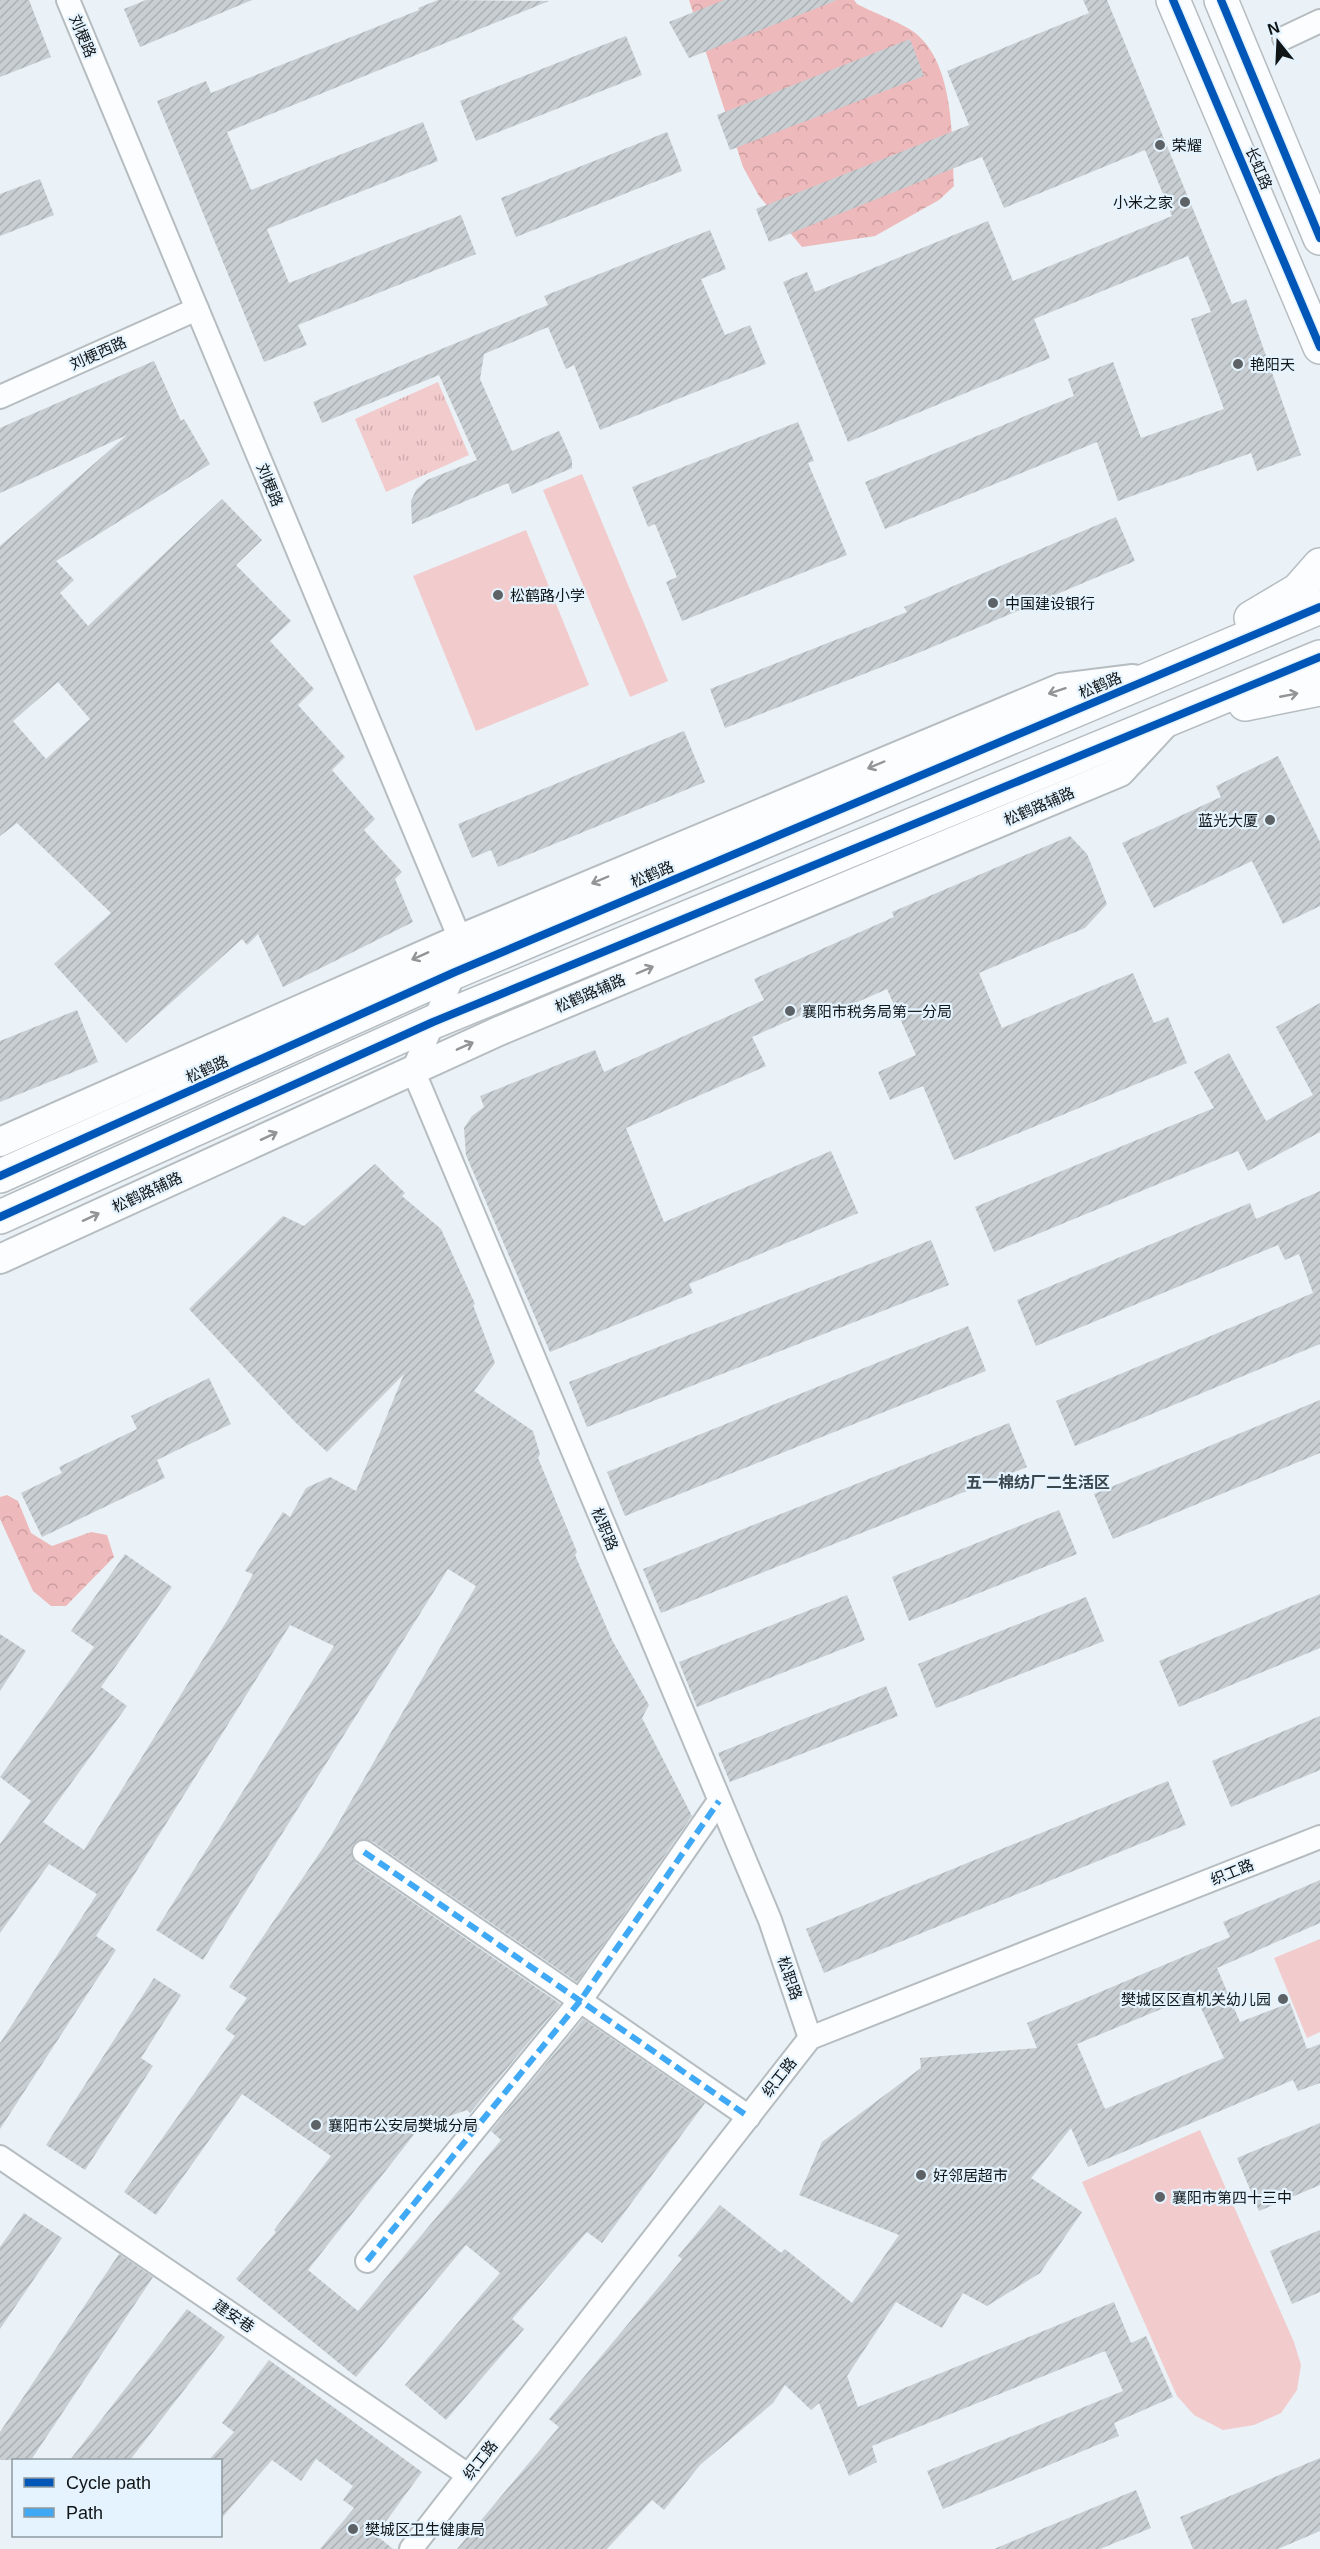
<svg xmlns="http://www.w3.org/2000/svg" width="1320" height="2549" font-family="Arial,'Noto Sans SC',sans-serif">
<style>
.grass{fill:url(#grass-tufts)}
.forest{fill:url(#forest-crowns)}
.pitch{fill:#f2cbcd}
.building{fill:url(#building-hatch);fill-rule:evenodd}
.lines{fill:none;stroke-linecap:round;stroke-linejoin:round}
.minor-casing{stroke:#b6bdc1;stroke-width:26}
.tertiary-casing{stroke:#b6bdc1;stroke-width:32}
.secondary-casing{stroke:#b6bdc1;stroke-width:36}
.trunk-casing{stroke:#b6bdc1;stroke-width:36}
.minor{stroke:#fcfdfe;stroke-width:22}
.tertiary{stroke:#fcfdfe;stroke-width:28}
.secondary{stroke:#fcfdfe;stroke-width:33}
.trunk{stroke:#fcfdfe;stroke-width:33}
.quiet{stroke:#3fa9f5;stroke-width:6;stroke-dasharray:12 6;stroke-linecap:butt}
.cycleway-casing{stroke:#e4f3fd;stroke-width:11}
.cycleway{stroke:#0057b8;stroke-width:8}
.oneway{stroke:#929596}
.poi-dot{fill:#5c6266;stroke:#e4f3fd;stroke-width:2}
.labels{text-anchor:middle;dominant-baseline:central;stroke-width:4.5;stroke-linejoin:round;paint-order:stroke}
.street-label{font-size:15px;fill:#101518;stroke:#e4f3fd}
.poi-label{font-size:15px;fill:#101518;stroke:#e4f3fd;text-anchor:start}
.neighbourhood-label{font-size:16px;font-weight:bold;fill:#3b474f;stroke:#e4f3fd}
</style>
<defs>
<pattern id="grass-tufts" width="24" height="20" patternUnits="userSpaceOnUse" patternTransform="scale(1.5)"><rect width="24" height="20" fill="#f2cbcd"/><path d="M3 7l-1-3M5 7V3M7 7l1-3M15 17l-1-3M17 17v-4M19 17l1-3" fill="none" stroke="#ceadaf"/></pattern>
<pattern id="forest-crowns" width="20" height="18" patternUnits="userSpaceOnUse" patternTransform="scale(1.5)"><rect width="20" height="18" fill="#eeb9bb"/><path d="M2 6a3 3 0 1 1 6 0M12 15a3 3 0 1 1 6 0" fill="none" stroke="#cb9ea0"/></pattern>
<pattern id="building-hatch" width="6" height="6" patternUnits="userSpaceOnUse" patternTransform="scale(1.5)"><rect width="6" height="6" fill="#c8ced2"/><path d="M-1 1l2-2M0 6l6-6M5 7l2-2" fill="none" stroke="#abb0b4"/></pattern>
</defs>
<rect width="100%" height="100%" fill="#eaf2f7"/>
<!-- grass -->
<polygon class="grass" points="438,382 469,455 386,492 355,419"/>
<!-- forest -->
<g class="forest">
<path d="M689,0H854L857,4C874,13 895,20 911,30C955,59 952,139 954,186L939,200L875,236L802,247L759,196L743,167Z"/>
<polygon points="7,1495 18,1501 31,1533 52,1546 91,1532 107,1535 114,1557 66,1606 51,1606 33,1591 0,1519 0,1497"/>
</g>
<!-- pitch -->
<g class="pitch">
<polygon points="582,474 668,681 630,697 543,490"/>
<polygon points="526,530 589,685 476,731 413,576"/>
<polygon points="1320,1939 1320,2032 1307,2038 1274,1958"/>
<polygon points="1200,2130 1294,2342 1301,2365 1297,2390 1281,2413 1254,2425 1223,2430 1194,2415 1177,2396 1082,2182"/>
</g>
<!-- building -->
<g class="building">
<polygon points="0,0 29,0 51,57 0,77"/>
<polygon points="146,0 252,0 140,47 124,9"/>
<polygon points="438,0 549,1 227,132 251,190 423,122 438,161 267,229 289,283 461,215 476,254 298,325 307,345 264,362 157,101 206,81 211,93 419,10 418,8"/>
<polygon points="724,0 835,0 835,1 689,58 669,22"/>
<polygon points="1083,0 1107,0 1232,304 1246,299 1301,455 1257,471 1251,453 1118,501 1097,442 885,529 865,482 1074,396 1068,379 1113,362 1141,438 1224,409 1191,319 1211,312 1188,256 1034,319 1050,358 848,442 783,282 807,272 815,292 988,221 1013,281 1172,216 1145,150 1004,208 982,157 769,242 756,209 969,125 947,71 1089,13"/>
<polygon points="626,36 642,75 476,141 460,101"/>
<polygon points="910,39 924,76 730,150 717,115"/>
<polygon points="667,132 682,171 516,237 501,198"/>
<polygon points="40,179 54,215 0,236 0,194"/>
<polygon points="710,230 726,269 701,279 725,335 750,325 766,364 600,430 574,365 566,369 548,327 484,354 480,379 512,451 559,431 572,460 572,468 512,494 508,483 412,524 411,501 416,490 427,480 477,460 439,375 322,423 313,402 548,305 544,296"/>
<path d="M154,361L181,421L184,419L210,464L56,561L74,580L60,593L88,626L222,499L262,540L236,565L291,621L270,641L314,689L298,705L345,757L332,770L375,819L364,830L402,872L395,879L413,922L283,987L258,934L247,945L242,939L126,1043L54,964L111,913L17,823L0,836V546L127,435L0,493V428ZM58,682L90,719L46,759L13,721Z"/>
<polygon points="798,422 814,461 808,463 847,555 682,621 666,582 677,577 655,524 648,527 632,487"/>
<polygon points="1116,517 1135,561 923,651 725,728 710,689 907,612 904,607"/>
<polygon points="684,731 705,782 498,867 491,850 472,858 458,824"/>
<polygon points="1278,756 1320,842 1320,906 1283,924 1252,861 1154,908 1122,843 1221,797 1216,786"/>
<polygon points="1070,836 1087,854 1107,904 1085,928 979,973 1002,1028 1133,973 1154,1023 1168,1017 1187,1063 954,1160 923,1086 890,1100 878,1072 916,1055 887,989 826,1016 822,1006 752,1037 766,1066 626,1128 664,1222 831,1151 858,1213 689,1284 693,1293 550,1352 466,1155 464,1128 472,1116 484,1107 480,1096 595,1050 604,1072 764,1000 754,979 894,917 892,912"/>
<polygon points="1320,1003 1320,1132 1248,1171 1238,1151 994,1252 975,1207 1214,1108 1194,1072 1229,1053 1266,1121 1313,1095 1276,1027"/>
<polygon points="77,1010 98,1062 0,1102 0,1041"/>
<polygon points="375,1164 405,1193 402,1196 441,1229 475,1304 473,1305 495,1363 474,1391 533,1431 540,1454 538,1458 577,1552 575,1555 612,1640 649,1705 642,1718 692,1816 577,1982 372,1841 359,1840 353,1845 352,1857 356,1863 560,2004 470,2113 467,2110 438,2120 430,2114 308,2270 358,2311 501,2140 491,2131 583,2019 705,2103 602,2243 587,2232 512,2319 524,2329 446,2420 405,2385 500,2273 466,2245 356,2377 236,2279 276,2232 274,2230 331,2156 242,2094 156,2215 124,2192 235,2036 225,2029 247,1998 229,1987 329,1839 476,1586 448,1569 203,1960 156,1930 334,1646 290,1625 96,1936 116,1950 0,2129 0,2043 97,1894 49,1864 0,1933 0,1844 31,1801 0,1777 94,1647 71,1631 125,1554 172,1587 101,1687 127,1706 43,1822 84,1850 233,1611 253,1574 245,1571 283,1512 290,1517 306,1488 330,1477 356,1491 404,1374 327,1452 295,1422 189,1309 283,1216 304,1226"/>
<polygon points="1320,1191 1320,1344 1075,1446 1056,1401 1313,1293 1299,1254 1285,1260 1278,1245 1036,1346 1017,1300 1250,1203 1256,1219"/>
<polygon points="931,1240 949,1285 587,1427 569,1382"/>
<polygon points="968,1326 986,1371 625,1516 607,1472"/>
<polygon points="209,1378 231,1424 157,1460 165,1478 42,1537 21,1493 62,1473 59,1467 137,1429 131,1416"/>
<polygon points="1320,1400 1320,1453 1113,1539 1094,1494"/>
<polygon points="1009,1423 1027,1467 661,1613 643,1569"/>
<polygon points="1059,1510 1077,1554 909,1621 892,1577"/>
<polygon points="1320,1594 1320,1648 1179,1707 1159,1661"/>
<polygon points="847,1595 865,1640 697,1707 679,1662"/>
<polygon points="1086,1597 1104,1641 936,1708 918,1664"/>
<polygon points="0,1634 26,1651 0,1691"/>
<polygon points="886,1686 898,1716 730,1782 718,1753"/>
<polygon points="1320,1716 1320,1770 1231,1807 1212,1761"/>
<polygon points="1168,1781 1186,1825 824,1973 806,1929"/>
<path d="M1320,1880V1923L1217,1968L1240,2022L1290,2003L1307,2049L1320,2044V2083L1298,2091L1293,2080L1088,2167L1071,2128L1031,2178L1082,2212L1040,2273L987,2306L963,2293L942,2328L896,2302L847,2376L858,2407L1114,2302L1131,2343L1146,2336L1173,2397L1114,2423L1119,2436L943,2509L927,2471L1123,2391L1105,2351L872,2446L877,2462L849,2476L819,2403L811,2410L785,2385L773,2403L700,2465L664,2510L652,2500L607,2549H457L559,2427L549,2419L682,2259L678,2256L720,2205L781,2253L785,2249L852,2303L899,2235L799,2195L822,2142L921,2068L920,2058L1037,2048L1027,2023L1230,1937L1223,1922ZM1195,1995L1224,2058L1105,2109L1077,2044Z"/>
<polygon points="154,1978 181,1995 141,2058 153,2066 85,2170 46,2145"/>
<polygon points="1320,2123 1320,2185 1259,2211 1237,2158"/>
<polygon points="24,2213 62,2238 0,2329 0,2247"/>
<polygon points="1320,2230 1320,2292 1292,2304 1270,2251"/>
<polygon points="119,2254 153,2277 31,2460 0,2460 0,2432"/>
<polygon points="187,2309 225,2337 130,2460 70,2460"/>
<polygon points="269,2360 422,2472 376,2535 393,2549 320,2549 354,2508 343,2500 353,2486 316,2459 301,2481 272,2460 220,2520 220,2460 209,2460 234,2432 222,2423"/>
<polygon points="1320,2458 1320,2531 1278,2549 1193,2549 1180,2517"/>
<polygon points="1136,2490 1151,2528 1100,2549 994,2549"/>
</g>
<g class="lines">
<defs>
<g id="minor">
<polyline points="68,0 460,939 455,972 413,1070 770,1920 810,2038"/>
<polyline points="1284,38 1320,21"/>
<polyline points="0,397 197,309"/>
<polyline points="364,1852 749,2117"/>
<polyline points="0,2157 468,2475"/>
<polyline points="367,2261 580,2001 719,1801"/>
<polyline points="411,2549 810,2038 1320,1837"/>
</g>
<g id="tertiary">
<polyline points="0,1142 460,939 1061,688 1133,679"/>
<polyline points="0,1259 499,1031 1120,772 1169,719"/>
</g>
<g id="secondary">
<polyline points="1251,618 1298,590 1320,565"/>
<polyline points="1245,704 1320,689"/>
<polyline points="0,1176 455,972 1320,607"/>
<polyline points="0,1217 433,1022 1320,657"/>
</g>
<g id="trunk">
<polyline points="1173,0 1320,347"/>
<polyline points="1221,0 1320,238"/>
</g>
</defs>
<!-- minor casing -->
<use href="#minor" class="minor-casing"/>
<!-- tertiary casing -->
<use href="#tertiary" class="tertiary-casing"/>
<!-- secondary casing -->
<use href="#secondary" class="secondary-casing"/>
<!-- trunk casing -->
<use href="#trunk" class="trunk-casing"/>
<!-- minor -->
<use href="#minor" class="minor"/>
<!-- tertiary -->
<use href="#tertiary" class="tertiary"/>
<!-- secondary -->
<use href="#secondary" class="secondary"/>
<!-- trunk -->
<use href="#trunk" class="trunk"/>
<!-- quiet -->
<g class="quiet">
<polyline points="364,1852 749,2117"/>
<polyline points="367,2261 580,2001 719,1801"/>
</g>
<defs>
<g id="cycleway">
<polyline points="1173,0 1320,347"/>
<polyline points="1221,0 1320,238"/>
<polyline points="0,1176 455,972 1320,607"/>
<polyline points="0,1217 433,1022 1320,657"/>
</g>
</defs>
<!-- cycleway casing -->
<use href="#cycleway" class="cycleway-casing"/>
<!-- cycleway -->
<use href="#cycleway" class="cycleway"/>
</g>
<!-- one-way arrows -->
<defs><path id="oneway-shaft" d="M-6 0H5M1.5-3L5.5 0L1.5 3" fill="none" stroke-width="1.6" stroke-linecap="round" stroke-linejoin="round" transform="scale(1.5)"/></defs>
<g class="oneway">
<use href="#oneway-shaft" transform="translate(1057 691) rotate(162)"/>
<use href="#oneway-shaft" transform="translate(1289 695) rotate(-11)"/>
<use href="#oneway-shaft" transform="translate(876 765) rotate(157)"/>
<use href="#oneway-shaft" transform="translate(600 880) rotate(157)"/>
<use href="#oneway-shaft" transform="translate(420 956) rotate(156)"/>
<use href="#oneway-shaft" transform="translate(645 970) rotate(-23)"/>
<use href="#oneway-shaft" transform="translate(465 1046) rotate(-24)"/>
<use href="#oneway-shaft" transform="translate(269 1136) rotate(-25)"/>
<use href="#oneway-shaft" transform="translate(91 1217) rotate(-25)"/>
</g>
<!-- markers -->
<g class="poi-dot">
<circle cx="1160" cy="145" r="6"/>
<circle cx="1185" cy="202" r="6"/>
<circle cx="1238" cy="364" r="6"/>
<circle cx="498" cy="595" r="6"/>
<circle cx="993" cy="603" r="6"/>
<circle cx="1270" cy="820" r="6"/>
<circle cx="790" cy="1011" r="6"/>
<circle cx="1283" cy="1999" r="6"/>
<circle cx="316" cy="2125" r="6"/>
<circle cx="921" cy="2175" r="6"/>
<circle cx="1160" cy="2197" r="6"/>
<circle cx="353" cy="2529" r="6"/>
</g>
<g class="labels">
<!-- street labels -->
<g class="street-label">
<text transform="translate(83 36) rotate(67)">刘梗路</text>
<text transform="translate(1259 168) rotate(67)">长虹路</text>
<text transform="translate(98 353) rotate(-24)">刘梗西路</text>
<text transform="translate(270 485) rotate(68)">刘梗路</text>
<text transform="translate(1100 685) rotate(-23)">松鹤路</text>
<text transform="translate(1039 806) rotate(-23)">松鹤路辅路</text>
<text transform="translate(652 874) rotate(-23)">松鹤路</text>
<text transform="translate(590 993) rotate(-23)">松鹤路辅路</text>
<text transform="translate(207 1069) rotate(-24)">松鹤路</text>
<text transform="translate(147 1192) rotate(-25)">松鹤路辅路</text>
<text transform="translate(605 1529) rotate(67)">松职路</text>
<text transform="translate(1232 1872) rotate(-22)">织工路</text>
<text transform="translate(790 1978) rotate(71)">松职路</text>
<text transform="translate(779 2077) rotate(-52)">织工路</text>
<text transform="translate(234 2316) rotate(34)">建安巷</text>
<text transform="translate(480 2460) rotate(-52)">织工路</text>
</g>
<!-- poi labels -->
<g class="poi-label">
<text x="1172" y="145">荣耀</text>
<text x="1173" y="202" text-anchor="end">小米之家</text>
<text x="1250" y="364">艳阳天</text>
<text x="510" y="595">松鹤路小学</text>
<text x="1005" y="603">中国建设银行</text>
<text x="1258" y="820" text-anchor="end">蓝光大厦</text>
<text x="802" y="1011">襄阳市税务局第一分局</text>
<text x="1271" y="1999" text-anchor="end">樊城区区直机关幼儿园</text>
<text x="328" y="2125">襄阳市公安局樊城分局</text>
<text x="933" y="2175">好邻居超市</text>
<text x="1172" y="2197">襄阳市第四十三中</text>
<text x="365" y="2529">樊城区卫生健康局</text>
</g>
<!-- neighbourhood labels -->
<g class="neighbourhood-label">
<text x="1038" y="1482">五一棉纺厂二生活区</text>
</g>
</g>
<!-- legend -->
<rect x="12" y="2459" width="210" height="78" fill="#e4f3fd" stroke="#8f9aa1" stroke-width="1.5"/>
<rect x="24" y="2478" width="30" height="9" fill="#0057b8" stroke="#8f9aa1" stroke-width="1.5"/>
<text x="66" y="2489" font-size="18" fill="#101518">Cycle path</text>
<rect x="24" y="2508" width="30" height="9" fill="#3fa9f5" stroke="#8f9aa1" stroke-width="1.5"/>
<text x="66" y="2519" font-size="18" fill="#101518">Path</text>
<!-- north arrow -->
<g transform="translate(1278 42) rotate(342)" stroke="#e4f3fd" stroke-width="4.5" paint-order="stroke">
<path d="M0-4.5L10 22L0 15L-10 22Z" fill="#101518"/>
<text y="-9" font-size="16" font-weight="bold" text-anchor="middle" fill="#101518">N</text>
</g>
</svg>
